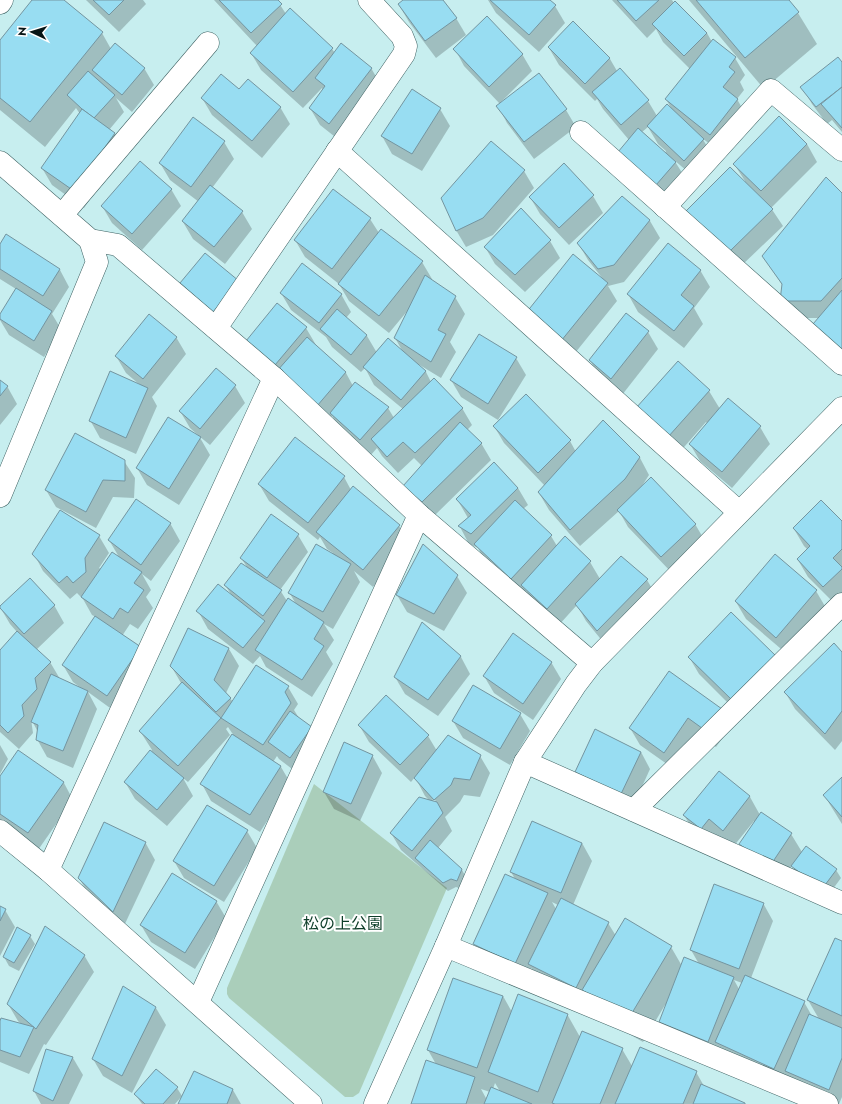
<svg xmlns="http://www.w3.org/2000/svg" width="842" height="1104" font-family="Jost,'Noto Sans JP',sans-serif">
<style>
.green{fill:#aaceba}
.shadow{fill:#0003;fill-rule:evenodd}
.building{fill:#98ddf2;stroke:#7495a0}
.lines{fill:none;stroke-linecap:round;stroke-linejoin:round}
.street-casing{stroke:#406364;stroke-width:23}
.street{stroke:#fff;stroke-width:22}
.labels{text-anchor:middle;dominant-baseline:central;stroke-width:4;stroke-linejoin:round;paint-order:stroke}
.park-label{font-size:16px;fill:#0e3e29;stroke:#fff}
</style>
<rect width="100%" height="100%" fill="#c7eeef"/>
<!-- green -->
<polygon class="green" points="314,784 447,888 359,1093 353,1097 345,1097 229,998 227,994 227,988"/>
<!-- shadow -->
<g class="shadow">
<polygon points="34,0 63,0 102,33 111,49 144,68 154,85 132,112 116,98 124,112 109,130 114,133 124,150 84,208 52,185 42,168 80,114 76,108 45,147 0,110 0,41"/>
<polygon points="86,0 143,0 146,4 119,32"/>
<polygon points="214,0 277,0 286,14 332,49 335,53 371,68 381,85 339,140 320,125 310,108 323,90 322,88 303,108 261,70 251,53 257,46"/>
<polygon points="405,0 442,0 456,18 466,35 436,58 409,22 399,5"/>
<polygon points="488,0 548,0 555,6 565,23 539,52 496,13"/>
<path d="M612,0H672L674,3L675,2L707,33L712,42L735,58L745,75L740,82L744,90L737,99L747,117L720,152L702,138L713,156L694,177L674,160L686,179L666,202L629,140L603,109L597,99L595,101L559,65L549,48L573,23L610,59L617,71L620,69L648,101L657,116L672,110L666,99L690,69L663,42L656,29L647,38ZM648,127L658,144L666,151L665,153L642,132Z"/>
<polygon points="689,0 788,0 798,13 817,44 764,89"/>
<polygon points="455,49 522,54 532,71 501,102 502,103 539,74 566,110 576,127 534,159 507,123 498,106 500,104 464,66"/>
<polygon points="842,63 842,132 832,120 827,124 812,104 802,87"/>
<polygon points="239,91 280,107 290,124 262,158 212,115 202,98"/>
<polygon points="440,109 450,126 422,171 392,154 382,136"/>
<polygon points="779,117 807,144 817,162 771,208 783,226 740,267 697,228 745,181 734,164"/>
<polygon points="224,142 234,159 212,188 242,212 252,229 225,264 193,239 183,222 199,202 170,180 160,163"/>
<polygon points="524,171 534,188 493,235 466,247 456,230"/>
<polygon points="171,189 181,206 142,250 112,223 102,206"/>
<polygon points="842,194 842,357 820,318 791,318 783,286 763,256"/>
<polygon points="593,196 603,213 569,245 540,214 530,197"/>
<polygon points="622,197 650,221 660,238 624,282 608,286 617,301 571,358 537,330 603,279 588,260 578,243"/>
<polygon points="521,210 550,241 560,258 525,292 495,264 485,247"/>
<polygon points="370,219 379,233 422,262 432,279 431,280 455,297 465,314 450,342 456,352 441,378 418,364 417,365 426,372 431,382 462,408 472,425 467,430 481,443 491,460 432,518 405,486 422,466 414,458 398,473 382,456 377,448 370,456 341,431 332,416 327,423 257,358 306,328 316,345 315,346 346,373 353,386 388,408 394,418 403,409 374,385 365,368 361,372 332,347 326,337 291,310 281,293 341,294 351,312 346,318 367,336 377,353 403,352 395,338 409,309 389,333 349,301 339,284 305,257 295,240"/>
<polygon points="0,246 60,270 69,287 52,314 61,329 44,357 9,335 0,320 0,315 16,289 0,279"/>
<polygon points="700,270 710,287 694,308 703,324 684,348 638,312 628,294"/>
<polygon points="627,314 648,332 658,349 622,395 600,378 590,360"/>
<polygon points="479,335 516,358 526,375 498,420 461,397 451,380"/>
<polygon points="176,337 186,354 152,397 157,406 136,454 100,438 90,420 140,385 126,373 116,356"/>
<polygon points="0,381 7,386 17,404 0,425"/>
<polygon points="235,386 245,403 210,445 199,436 210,455 179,505 147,485 137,468 199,436 190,428 180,411"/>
<polygon points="709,391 720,409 728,399 760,427 770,444 732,488 700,461 690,444 708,424 706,422 678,454 647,425"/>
<polygon points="603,422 640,458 649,475 642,486 695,524 705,541 672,573 628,527 619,511 580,546 549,510 539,493 545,486 504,443 494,426 570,441 576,452"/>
<polygon points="124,461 135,478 134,498 113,497 96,528 56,507 46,490"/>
<polygon points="344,477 351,490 354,488 399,526 409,543 373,587 354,571 360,582 333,629 324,624 334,640 326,652 333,664 312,697 266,667 260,656 253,664 208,629 198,611 232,596 225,585 247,567 241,558 298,535 308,552 280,590 287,601 297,606 289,592 333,553 327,549 320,537 318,540 269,501 259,484"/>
<polygon points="518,488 528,505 523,509 551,536 557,546 590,562 600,579 622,557 647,580 657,597 608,648 586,621 577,605 558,626 532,602 526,591 521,595 485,561 478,548 469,544 460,527 468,518 457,499"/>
<polygon points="842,522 842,596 834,603 808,577 798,560 808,550 804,546 794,529"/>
<polygon points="170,523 180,541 151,581 142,574 151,590 146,597 153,608 138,629 130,624 122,636 140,648 117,713 88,692 97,709 73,768 47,757 37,739 38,732 31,719 33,733 19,749 0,732 0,652 17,632 10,624 0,607 54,605 64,623 36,650 50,662 60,679 81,688 73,682 63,665 96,617 92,615 83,599 77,593 70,599 43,571 34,554 99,536 109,553 99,568 101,569 119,557 109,540"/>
<polygon points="457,576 467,593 444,631 407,612 397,595"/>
<polygon points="816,591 826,608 787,654 746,619 736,602"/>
<polygon points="422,624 461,657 470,674 438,716 405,694 395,677"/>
<polygon points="229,649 239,666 226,693 233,702 288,687 298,704 294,710 299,718 311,728 300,775 279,759 277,756 273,762 281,767 291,784 260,832 211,801 202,784 233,733 232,733 228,727 226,729 230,735 188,782 183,778 193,796 167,826 135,799 125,782 152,750 140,731 181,683 171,666"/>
<polygon points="842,653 842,741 835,750 795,709 785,692"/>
<polygon points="689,657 786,674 743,718 699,674"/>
<polygon points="551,662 561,679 533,720 494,693 484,676"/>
<polygon points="473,687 520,714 530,731 510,765 463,738 453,721"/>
<polygon points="721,709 731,727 716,747 699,735 674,769 640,745 630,728"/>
<path d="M359,725L428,736L437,751L480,756L490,773L480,797L464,795L460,802L445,817L452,831L438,848L462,870L467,879L462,889L456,887L448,891L401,850L391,833L430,801L425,796L415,777L411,782L369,742ZM433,795L436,802H434L431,796Z"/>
<polygon points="0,745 8,759 0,774"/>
<polygon points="18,751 64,783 73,800 38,850 0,823 0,777"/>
<polygon points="641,752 650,769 631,811 586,789 576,772"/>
<polygon points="372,755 382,773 360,821 334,809 324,792"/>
<polygon points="719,772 750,797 760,815 791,834 802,852 836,870 841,878 827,897 797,875 792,865 780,882 750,862 740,844 755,822 754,821 733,847 719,836 711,846 694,832 684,815"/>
<polygon points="842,779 842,824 824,795"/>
<polygon points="247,831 257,848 224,902 184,878 174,861"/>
<polygon points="145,842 155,860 123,928 89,895 79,878"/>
<path d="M582,843L592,861L573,905L608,923L616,936L671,947L682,966L699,964L691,950L715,885L763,903L773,921L751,978L804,1002L812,1016L819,1019L808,1000L842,943V1097L839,1104H833L670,1039L660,1022L666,1006L665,1005L643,1042L539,982L531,968L525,980L484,961L474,944L515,879L511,872ZM552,902L558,905L556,909ZM734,980L742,983L739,989Z"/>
<polygon points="216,901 226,918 195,969 151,942 141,925"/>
<polygon points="0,907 5,910 15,927 0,956"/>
<polygon points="30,936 35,944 19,971 9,966 4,957"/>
<polygon points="84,955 94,972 46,1045 44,1044 29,1074 0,1062 0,1023 22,1025 18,1021 8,1004"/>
<path d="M503,996L512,1012L567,1014L580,1037L622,1049L632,1066L696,1072L704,1086L745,1104H412L437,1066L428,1050ZM495,1083L501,1093L493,1089ZM481,1089L490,1092L487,1100Z"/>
<polygon points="156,1008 166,1025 132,1093 103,1076 93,1059"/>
<polygon points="47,1050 73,1058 83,1075 69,1104 41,1104 34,1091"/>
<polygon points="177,1088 182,1096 175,1104 142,1104 135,1094"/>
<polygon points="233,1090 241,1104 180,1104"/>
</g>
<!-- building -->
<g class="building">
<polygon points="32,0 64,0 103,32 30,122 0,98 0,40"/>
<polygon points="93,0 124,0 109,15"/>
<polygon points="219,0 278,0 282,4 251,33"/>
<polygon points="403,0 443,0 457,18 425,41 398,4"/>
<polygon points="490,0 550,0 556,5 529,35"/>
<polygon points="617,0 659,0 636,21"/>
<polygon points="696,0 789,0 799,12 745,58"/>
<polygon points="675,1 707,33 684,56 652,24"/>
<polygon points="290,8 333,48 293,92 250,53"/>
<polygon points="487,16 523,54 489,87 453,49"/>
<polygon points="573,21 610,58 585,84 548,47"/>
<polygon points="713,39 736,57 729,67 735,72 723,87 738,99 710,135 665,99"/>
<polygon points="115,43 145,68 122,95 92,70"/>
<polygon points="341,43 372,68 329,124 309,108 325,86 315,78"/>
<polygon points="838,57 842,62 842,87 816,107 800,87"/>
<polygon points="620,68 649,100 621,125 592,92"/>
<polygon points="88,71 115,95 94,118 82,109 67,95"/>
<polygon points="539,73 567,109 524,142 496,106"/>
<polygon points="221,74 239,89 248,79 281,107 252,141 201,98"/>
<polygon points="842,87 842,128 821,104"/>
<polygon points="412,89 441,108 412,154 381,136"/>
<polygon points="667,104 704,139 684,161 647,126"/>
<polygon points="82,109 115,133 74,191 41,168"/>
<polygon points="779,116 807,144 761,191 733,164"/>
<polygon points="193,117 225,141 191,187 159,163"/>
<polygon points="638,128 676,162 656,185 618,152"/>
<polygon points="491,141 525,170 483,218 456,231 441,198"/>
<polygon points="140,161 172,189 132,234 101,206"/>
<polygon points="564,163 594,195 559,228 529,197"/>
<polygon points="730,167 773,209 730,251 686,211"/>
<polygon points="826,177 842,193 842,278 821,301 780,301 782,284 762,256"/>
<polygon points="210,185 243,211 214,247 182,221"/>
<polygon points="333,189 371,218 332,269 294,240"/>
<polygon points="622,196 650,220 614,265 598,269 577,243"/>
<polygon points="521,208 551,240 515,275 484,247"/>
<polygon points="381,229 423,261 379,316 338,284"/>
<polygon points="6,234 60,269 43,296 0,269 0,244"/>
<polygon points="668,243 701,270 681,295 694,306 674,331 627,294"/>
<polygon points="205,253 239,281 213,312 180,283"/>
<polygon points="573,254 608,283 561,341 526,313"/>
<polygon points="302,263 342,294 319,323 280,293"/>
<polygon points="425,275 456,296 438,330 446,334 431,362 394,338"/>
<polygon points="16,288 52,311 34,341 0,319 0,314"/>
<polygon points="842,290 842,350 813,324"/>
<polygon points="277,303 307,327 275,365 246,341"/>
<polygon points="337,309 367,335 351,355 320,329"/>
<polygon points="626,313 649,331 611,379 589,360"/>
<polygon points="149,314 177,337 143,379 115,356"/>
<polygon points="479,334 517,357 488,404 450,380"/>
<polygon points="307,337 346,372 317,406 277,371"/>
<polygon points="388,338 426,371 401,400 363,367"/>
<polygon points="678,361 710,390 668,437 636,408"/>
<polygon points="216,368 236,385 200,429 179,411"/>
<polygon points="110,371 148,388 126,438 89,421"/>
<polygon points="434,378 463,408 415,453 403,442 387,457 371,439"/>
<polygon points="0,380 8,386 0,396"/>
<polygon points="355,382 389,407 360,440 330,413"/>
<polygon points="526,394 571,440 538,473 493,426"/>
<polygon points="728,398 761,426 722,472 689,444"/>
<polygon points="168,417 201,437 169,489 136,468"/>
<polygon points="603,420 640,457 625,479 570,530 538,492"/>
<polygon points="460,422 482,443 422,502 403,486"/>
<polygon points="75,433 125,460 125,481 103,480 86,512 45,490"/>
<polygon points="295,437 345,476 308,523 258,484"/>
<polygon points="494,462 518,488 471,534 458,526 471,515 456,499"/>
<polygon points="651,477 696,524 661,557 617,510"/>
<polygon points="353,486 400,525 363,570 316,532"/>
<polygon points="136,499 171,523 141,565 108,540"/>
<polygon points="515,500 552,535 511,579 474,544"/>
<polygon points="821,500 842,521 842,549 833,558 842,567 842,569 823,587 797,559 810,546 793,528"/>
<polygon points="60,510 100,535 85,558 86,572 73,583 67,576 59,583 32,554"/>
<polygon points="271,514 299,534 267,578 240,558"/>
<polygon points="565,536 591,561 547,609 521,585"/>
<polygon points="316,544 351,564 323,612 288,593"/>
<polygon points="423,544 458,575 434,614 396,595"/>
<polygon points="112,552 142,572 134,583 144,590 128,613 120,608 113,619 81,597"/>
<polygon points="775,554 817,590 776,638 735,601"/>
<polygon points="621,556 648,579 597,631 575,604"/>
<polygon points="241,563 282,590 263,616 224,585"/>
<polygon points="30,578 55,605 24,634 0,608 0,606"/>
<polygon points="218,584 265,621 243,648 196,611"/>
<polygon points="288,598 324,622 314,639 324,646 302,680 255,650"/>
<polygon points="731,612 777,657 733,701 688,657"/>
<polygon points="95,616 141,647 107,696 62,665"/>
<polygon points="422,622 461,656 428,700 394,677"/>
<polygon points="188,628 229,648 214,680 231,698 216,712 170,666"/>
<polygon points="17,631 51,662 35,678 37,689 22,705 24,716 8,733 0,725 0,650"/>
<polygon points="513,633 552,662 523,704 483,676"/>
<polygon points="834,643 842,652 842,711 825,734 784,692"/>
<polygon points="256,665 289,686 285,692 291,703 263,745 221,718"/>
<polygon points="669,671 722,709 706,731 688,718 664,753 629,728"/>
<polygon points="51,674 88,691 63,751 36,740 38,725 31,722"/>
<polygon points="182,682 221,718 178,766 139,731"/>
<polygon points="473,685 521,713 500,749 452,721"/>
<polygon points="386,695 429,735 400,765 358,725"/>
<polygon points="290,711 312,727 290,758 268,742"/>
<polygon points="595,729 641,752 621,794 575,772"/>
<polygon points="232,734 281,766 250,815 200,784"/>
<polygon points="448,735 481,755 470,780 454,778 451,785 434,800 414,778"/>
<polygon points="344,742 373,755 351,804 323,792"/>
<polygon points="18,750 64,782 28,833 0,814 0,776"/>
<polygon points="150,750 184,778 157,810 124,782"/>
<polygon points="719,771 750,796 723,831 709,819 701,829 683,815"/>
<polygon points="842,777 842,817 823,795"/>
<polygon points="419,797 437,802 443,813 412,851 390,833"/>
<polygon points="207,805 248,830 214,886 173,861"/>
<polygon points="761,812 792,833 770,866 739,844"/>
<polygon points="532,821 582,843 561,893 510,872"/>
<polygon points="104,822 146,842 113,912 78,878"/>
<polygon points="430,840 462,869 457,881 451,879 443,883 415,858"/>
<polygon points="806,846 837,869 822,889 791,866"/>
<polygon points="172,873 217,901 185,953 140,925"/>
<polygon points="505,874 548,893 515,964 473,944"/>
<polygon points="714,884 764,903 739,969 690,950"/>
<polygon points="561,898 609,922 576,988 528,964"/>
<polygon points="0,906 6,909 0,921"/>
<polygon points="625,918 672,946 629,1018 582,990"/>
<polygon points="45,926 85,955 36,1029 7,1004"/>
<polygon points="17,927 31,935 14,963 3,957"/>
<polygon points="835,938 842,941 842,1016 807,1000"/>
<polygon points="684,957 734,977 708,1042 659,1022"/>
<polygon points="745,975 805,1001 774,1069 715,1042"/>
<polygon points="453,978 503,996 477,1068 427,1050"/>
<polygon points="123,986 156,1007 122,1076 92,1059"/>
<polygon points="518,994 568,1014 538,1092 488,1072"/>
<polygon points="809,1014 842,1028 842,1058 829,1090 785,1071"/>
<polygon points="1,1018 34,1027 20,1057 0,1050 0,1021"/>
<polygon points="582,1031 623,1048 600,1104 555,1104 552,1103"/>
<polygon points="640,1047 697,1071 683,1104 615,1104"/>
<polygon points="46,1049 73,1057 53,1101 33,1091"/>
<polygon points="426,1060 475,1077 466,1104 411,1104"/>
<polygon points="156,1069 178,1087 163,1104 145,1104 134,1094"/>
<polygon points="194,1071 233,1089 227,1104 178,1104"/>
<polygon points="701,1084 745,1103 745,1104 693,1104"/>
<polygon points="491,1087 532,1104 484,1104"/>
</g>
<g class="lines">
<defs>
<g id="street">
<polyline points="0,3 2,0"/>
<polyline points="581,132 842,364"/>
<polyline points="337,151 739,512"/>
<polyline points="0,162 90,240 118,245 274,378 419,515 592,663"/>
<polyline points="665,207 771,90 842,150"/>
<polyline points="62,215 208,43"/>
<polyline points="216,328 404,54 406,46 402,36 369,0"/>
<polyline points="0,496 97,262 90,240"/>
<polyline points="525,762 842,903"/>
<polyline points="634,810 842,604"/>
<polyline points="0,831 48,870 311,1104"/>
<polyline points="48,870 274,378"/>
<polyline points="446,946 827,1104"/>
<polyline points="198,1002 419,515"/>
<polyline points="375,1104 446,946 525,762 576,684 592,663 842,408"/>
</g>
</defs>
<!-- street casing -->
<use href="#street" class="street-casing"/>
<!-- street -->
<use href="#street" class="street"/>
</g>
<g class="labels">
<!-- park labels -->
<g class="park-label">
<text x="343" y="923">松の上公園</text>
</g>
</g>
<!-- north arrow -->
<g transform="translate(32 32) rotate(274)" stroke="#ffffff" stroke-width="3" paint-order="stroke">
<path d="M0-3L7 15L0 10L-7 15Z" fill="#071516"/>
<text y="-6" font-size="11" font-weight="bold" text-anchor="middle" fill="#071516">N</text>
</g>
</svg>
